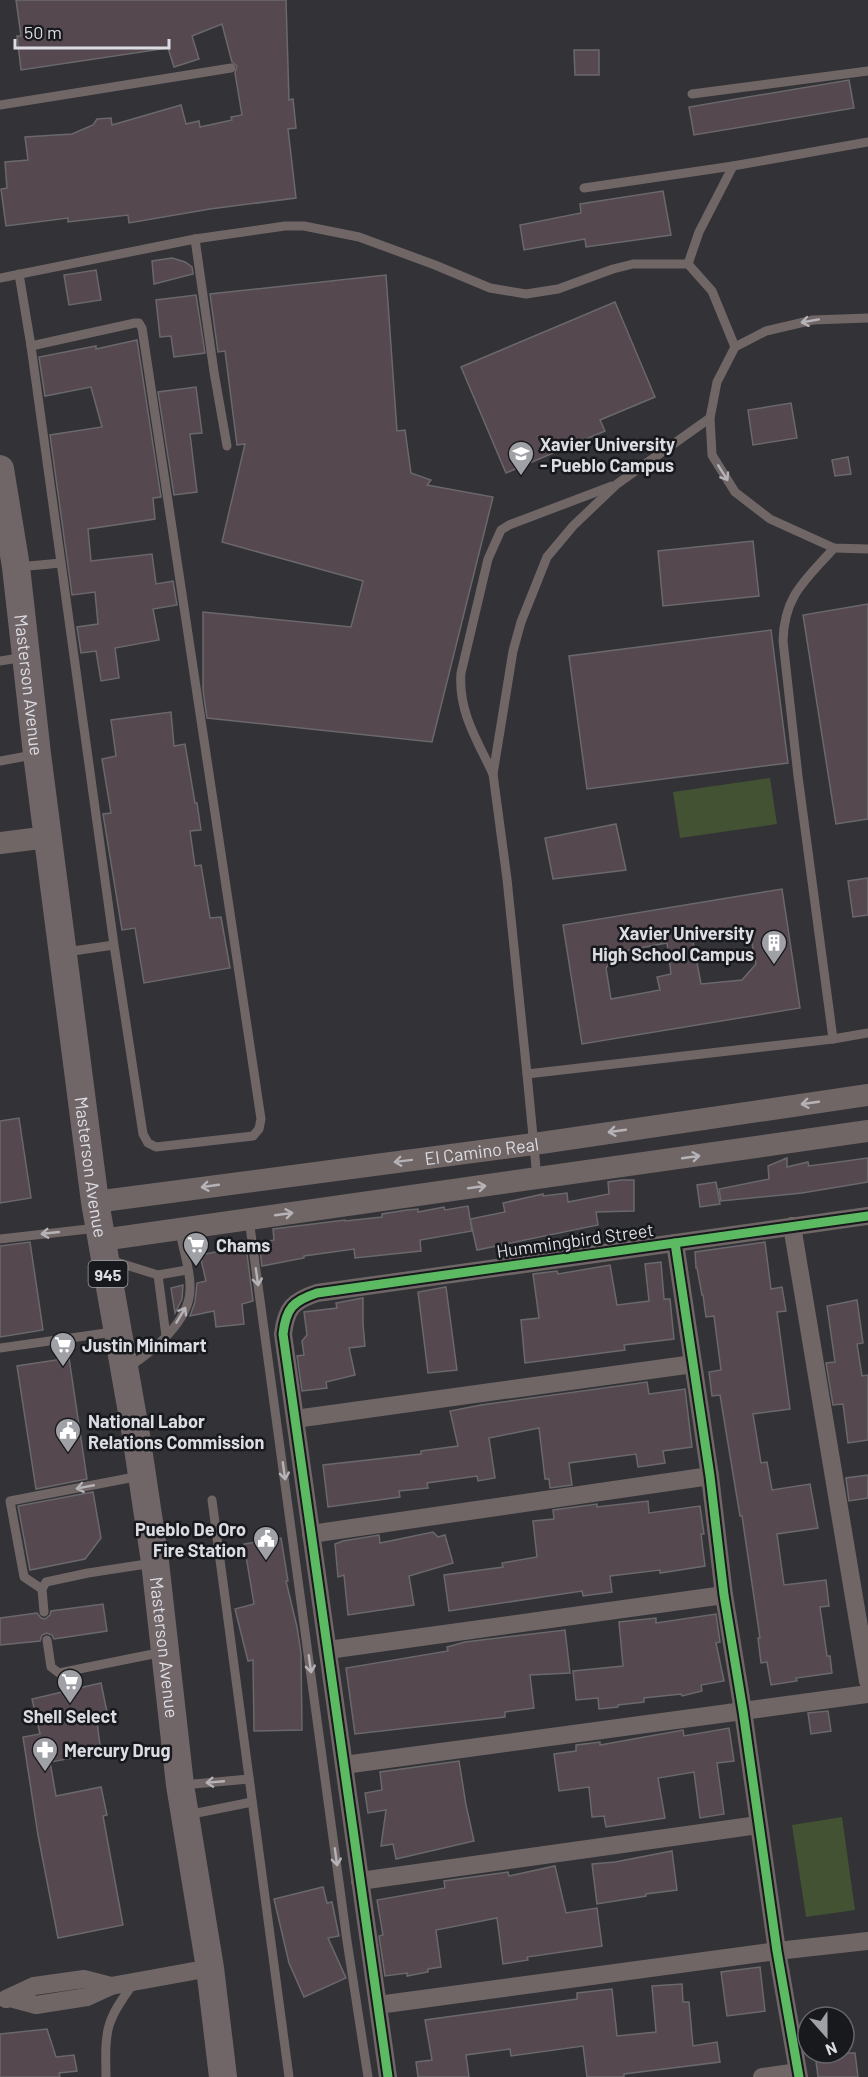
<svg xmlns="http://www.w3.org/2000/svg" width="868" height="2077" font-family="Barlow,sans-serif">
<style>
.green{fill:#425232}
.building{fill:#55484f;stroke:#6a686b;stroke-width:1.5;fill-rule:evenodd}
.lines{fill:none;stroke-linecap:round;stroke-linejoin:round}
.service{stroke:#706666;stroke-width:9}
.minor{stroke:#706666;stroke-width:18}
.tertiary{stroke:#706666;stroke-width:22}
.primary{stroke:#716667;stroke-width:28}
.cycleway-casing{stroke:#18191d;stroke-width:13}
.cycleway{stroke:#5cba63;stroke-width:9}
.oneway{stroke:#b6b3b8}
.labels{text-anchor:middle;dominant-baseline:central;stroke-width:5;stroke-linejoin:round;paint-order:stroke}
.shield{fill:#18191d;stroke:#a1a2a8;stroke-width:1.5}
.shield-label{font-size:16px;font-weight:bold;fill:#dcdde4}
.poi-label{font-size:18px;font-weight:bold;fill:#dcdde4;stroke:#18191d;text-anchor:start}
.street-label{font-size:18px;fill:#dcdde4;stroke:#18191d}
</style>
<rect width="100%" height="100%" fill="#323237"/>
<!-- green -->
<g class="green">
<polygon points="770,778 777,824 680,838 673,792"/>
<polygon points="842,1817 855,1910 806,1917 792,1825"/>
</g>
<!-- building -->
<g class="building">
<polygon points="16,0 286,0 289,100 293,99 296,128 288,129 296,198 210,209 129,223 128,215 68,222 68,218 6,226 1,189 7,188 5,162 28,160 25,137 72,134 93,125 97,119 111,118 112,125 181,105 186,124 199,121 200,127 232,120 231,117 242,115 235,73 237,66 232,62 222,24 192,36 199,59 174,67 168,48 21,70 17,36 21,36"/>
<polygon points="574,50 599,50 599,75 575,75"/>
<polygon points="849,80 854,108 694,135 689,107"/>
<polygon points="663,191 671,235 586,247 585,239 524,250 520,225 581,213 580,204"/>
<polygon points="172,258 185,262 192,267 193,274 154,284 152,261"/>
<polygon points="96,270 101,300 69,305 64,275"/>
<polygon points="386,275 397,431 405,430 411,473 431,480 427,485 493,497 432,742 207,718 203,690 203,612 351,627 363,581 222,542 245,444 237,445 225,351 218,352 210,294"/>
<polygon points="196,295 205,353 174,357 171,336 160,337 156,300"/>
<polygon points="615,302 655,397 600,420 605,431 506,473 461,367"/>
<polygon points="137,340 161,497 153,498 155,519 88,529 91,561 152,554 156,584 173,581 177,605 153,609 159,640 115,648 119,678 101,681 96,651 81,653 77,627 98,624 95,592 72,595 50,435 102,427 91,387 45,396 39,357 96,346 96,349"/>
<polygon points="196,387 202,433 190,434 197,492 174,495 158,392"/>
<polygon points="791,403 797,438 753,445 748,410"/>
<polygon points="848,457 851,474 835,476 832,460"/>
<polygon points="753,541 759,596 663,606 658,551"/>
<polygon points="868,604 868,819 836,824 803,615"/>
<polygon points="771,630 788,763 587,789 569,656"/>
<polygon points="171,712 174,746 185,744 195,803 197,803 201,830 190,831 195,866 201,865 210,918 221,917 230,968 144,983 135,928 122,930 103,814 111,813 102,759 116,756 111,720"/>
<polygon points="616,824 626,870 553,879 545,838"/>
<polygon points="868,878 868,915 853,917 848,881"/>
<path d="M782,889L800,1008L582,1044L563,925ZM750,933L756,964L742,980L701,984L693,942ZM667,943L671,974L657,977L660,990L611,999L606,968L618,952Z"/>
<polygon points="19,1118 31,1198 0,1203 0,1121"/>
<polygon points="787,1158 787,1167 808,1162 809,1166 868,1158 868,1182 802,1193 721,1201 719,1189 769,1179 768,1166"/>
<polygon points="621,1180 634,1180 634,1211 596,1212 598,1225 477,1250 470,1219 505,1212 503,1203 543,1194 543,1196 567,1193 568,1202 609,1194 608,1182"/>
<polygon points="716,1182 720,1204 700,1207 697,1185"/>
<polygon points="468,1206 472,1231 420,1240 421,1251 355,1258 354,1249 304,1256 304,1258 262,1266 259,1243 274,1240 273,1229 345,1220 345,1221 382,1217 382,1214 407,1210 418,1209 418,1212 444,1207 445,1210"/>
<polygon points="30,1242 43,1330 0,1337 0,1246"/>
<polygon points="765,1242 771,1289 782,1287 786,1311 777,1312 790,1409 753,1414 761,1463 767,1462 772,1490 810,1484 818,1528 777,1534 784,1585 826,1580 829,1606 820,1607 827,1656 830,1656 832,1673 796,1678 797,1681 771,1685 767,1662 761,1663 758,1638 760,1638 742,1516 740,1516 720,1395 712,1396 709,1372 721,1370 714,1316 706,1317 703,1295 702,1295 697,1268 696,1268 695,1252"/>
<polygon points="246,1246 253,1301 242,1304 244,1324 216,1327 214,1311 190,1316 195,1302 197,1283 206,1281 200,1255"/>
<polygon points="661,1262 664,1299 670,1299 674,1339 624,1345 625,1350 525,1363 521,1320 539,1318 533,1274 557,1271 558,1274 610,1265 617,1305 649,1301 645,1264"/>
<polygon points="183,1285 182,1299 175,1313 171,1288"/>
<polygon points="446,1287 457,1370 428,1373 418,1292"/>
<polygon points="363,1298 363,1324 365,1346 349,1348 355,1375 326,1382 327,1388 302,1391 297,1356 304,1355 302,1341 307,1335 304,1312 337,1308 336,1303"/>
<polygon points="857,1300 863,1343 857,1344 862,1376 868,1375 868,1440 848,1443 843,1404 833,1405 826,1363 835,1362 827,1306"/>
<polygon points="69,1358 87,1479 36,1489 17,1366"/>
<polygon points="647,1382 649,1394 685,1389 692,1447 663,1451 665,1463 638,1467 636,1454 569,1463 572,1485 550,1488 549,1479 545,1479 539,1428 489,1438 495,1478 478,1481 477,1476 427,1483 428,1488 399,1491 400,1497 328,1507 323,1465 421,1454 421,1451 458,1446 450,1411 481,1405"/>
<polygon points="868,1475 868,1498 849,1501 846,1478"/>
<polygon points="93,1492 101,1538 85,1559 30,1570 18,1506"/>
<polygon points="648,1501 649,1513 700,1506 704,1534 701,1534 705,1566 660,1573 660,1570 610,1576 612,1592 583,1596 582,1591 449,1611 444,1575 503,1567 502,1563 537,1557 533,1521 554,1519 553,1510 597,1504 597,1507"/>
<polygon points="433,1532 438,1537 445,1535 453,1563 409,1576 414,1605 348,1615 344,1575 338,1577 335,1544 343,1541 379,1535 380,1543"/>
<polygon points="281,1538 288,1581 286,1581 297,1627 301,1653 302,1730 254,1731 253,1660 248,1661 235,1609 254,1604 244,1544"/>
<polygon points="103,1604 107,1631 54,1639 52,1635 47,1633 42,1635 40,1641 0,1645 0,1618 37,1613 41,1618 45,1619 50,1615 51,1611"/>
<polygon points="716,1614 720,1642 716,1643 724,1681 701,1685 702,1691 682,1696 681,1694 644,1698 644,1702 618,1705 618,1707 599,1709 598,1698 576,1700 573,1671 623,1666 619,1622 656,1618 656,1623"/>
<polygon points="565,1630 570,1673 530,1675 534,1708 505,1712 505,1717 355,1734 346,1668 448,1651 447,1647 465,1642"/>
<polygon points="101,1683 107,1712 96,1714 101,1753 50,1762 56,1796 101,1787 107,1815 103,1816 123,1925 58,1938 38,1835 23,1737 40,1734 32,1699"/>
<polygon points="828,1711 831,1731 811,1734 808,1713"/>
<polygon points="729,1728 734,1761 717,1763 724,1814 700,1818 694,1772 658,1778 665,1818 606,1827 604,1816 592,1817 589,1787 559,1791 554,1754 576,1751 576,1745 600,1742 600,1745 683,1730 684,1736"/>
<polygon points="459,1761 466,1805 474,1841 396,1859 393,1844 381,1846 386,1810 368,1813 365,1793 382,1790 380,1772"/>
<polygon points="672,1851 677,1890 646,1894 646,1896 597,1904 592,1864 615,1862"/>
<polygon points="555,1866 566,1913 597,1908 602,1946 527,1957 528,1960 503,1964 497,1918 436,1930 441,1967 428,1969 428,1972 407,1976 407,1973 385,1976 379,1936 383,1935 377,1900 445,1888 444,1881 508,1872 509,1876"/>
<polygon points="323,1887 327,1903 332,1902 339,1936 328,1938 346,1978 304,1997 289,1963 274,1899"/>
<polygon points="760,1967 765,2011 727,2016 721,1972"/>
<polygon points="682,1984 683,2002 689,2002 693,2046 717,2042 720,2062 624,2074 624,2077 587,2077 583,2046 511,2056 510,2049 466,2055 469,2077 418,2077 416,2062 432,2060 425,2020 577,1999 577,1993 612,1989 617,2036 656,2032 652,1986"/>
<polygon points="47,2029 56,2057 74,2055 77,2071 59,2073 60,2077 0,2077 0,2034"/>
<polygon points="815,2053 855,2053 858,2077 818,2077"/>
</g>
<g class="lines">
<!-- service -->
<g class="service">
<polyline points="692,94 868,71"/>
<polyline points="0,105 231,68"/>
<polyline points="584,188 733,166"/>
<polyline points="195,239 214,372 227,446"/>
<polyline points="688,264 699,232 733,166 868,142"/>
<polyline points="19,274 31,346"/>
<polyline points="0,278 195,239 285,226 304,226 359,237 435,265 490,288 526,294 558,289 613,269 633,264 688,264 712,291 735,347"/>
<polyline points="868,318 813,320 766,331 735,347 717,382 710,418 712,455 735,492 770,519 834,548 868,549"/>
<polyline points="18,567 61,563"/>
<polyline points="0,661 24,657"/>
<polyline points="0,761 33,755"/>
<path d="M493,774C477,740 458,711 461,673L488,559L501,530L509,525L612,486"/>
<polyline points="66,952 114,945 143,1134 148,1143 156,1147 253,1136 259,1129 261,1119 142,328 139,323 135,323 31,346 114,945"/>
<polyline points="833,1039 868,1033"/>
<polyline points="527,1074 507,879 493,774 513,651 521,622 547,557 573,526 617,484 710,418"/>
<path d="M537,1178L527,1074L833,1039L798,776L783,641C784,595 806,580 834,548"/>
<polyline points="249,1219 347,1941 368,2077"/>
<polyline points="0,1239 97,1228"/>
<polyline points="110,1260 158,1275 166,1336"/>
<polyline points="158,1275 187,1270"/>
<polyline points="0,1348 113,1332"/>
<path d="M129,1367C153,1351 190,1321 190,1289C191,1269 182,1249 180,1229"/>
<polyline points="212,1500 289,2077"/>
<polyline points="42,1589 24,1577 10,1501 140,1476"/>
<polyline points="44,1612 42,1589 46,1582 88,1573 153,1563"/>
<polyline points="47,1640 51,1667 59,1673 163,1652"/>
<polyline points="183,1785 249,1779"/>
<polyline points="187,1815 252,1802"/>
<path d="M106,2077C105,2030 105,2021 134,1983"/>
</g>
<!-- minor -->
<g class="minor">
<polyline points="792,1226 868,1681"/>
<polyline points="675,1243 710,1476 724,1595 743,1711 777,1951 799,2077"/>
<polyline points="295,1419 693,1364"/>
<polyline points="311,1534 710,1476"/>
<polyline points="328,1650 724,1595"/>
<polyline points="344,1765 868,1694"/>
<polyline points="360,1881 758,1825"/>
<polyline points="10,1998 36,2005 87,1997 111,1986 210,1968"/>
<polyline points="6,1999 34,1986 84,1979 111,1986"/>
<polyline points="378,2005 777,1951 868,1941"/>
<path d="M388,2077L283,1334C286,1308 293,1301 317,1293L868,1216"/>
<polyline points="762,2077 798,2072"/>
</g>
<!-- tertiary -->
<g class="tertiary">
<polyline points="0,843 48,837"/>
<path id="s1" d="M95,1202L534,1144L868,1095"/>
<polyline points="102,1240 868,1131"/>
</g>
<!-- primary -->
<path class="primary" id="s2" d="M0,469L16,567L37,754L95,1202L136,1435L155,1562L180,1785L210,1968L223,2077"/>
<defs>
<g id="cycleway">
<polyline points="675,1243 710,1476 724,1595 743,1711 777,1951 799,2077"/>
<path d="M388,2077L283,1334C286,1308 293,1301 317,1293L868,1216"/>
</g>
</defs>
<!-- cycleway casing -->
<use href="#cycleway" class="cycleway-casing"/>
<!-- cycleway -->
<use href="#cycleway" class="cycleway"/>
</g>
<!-- one-way arrows -->
<defs><path id="oneway-shaft" d="M-6 0H5M1.5-3L5.5 0L1.5 3" fill="none" stroke-width="1.6" stroke-linecap="round" stroke-linejoin="round" transform="scale(1.5)"/></defs>
<g class="oneway">
<use href="#oneway-shaft" transform="translate(810 321) rotate(170)"/>
<use href="#oneway-shaft" transform="translate(723 473) rotate(58)"/>
<use href="#oneway-shaft" transform="translate(810 1103) rotate(172)"/>
<use href="#oneway-shaft" transform="translate(617 1131) rotate(172)"/>
<use href="#oneway-shaft" transform="translate(691 1157) rotate(-8)"/>
<use href="#oneway-shaft" transform="translate(403 1161) rotate(173)"/>
<use href="#oneway-shaft" transform="translate(210 1186) rotate(172)"/>
<use href="#oneway-shaft" transform="translate(477 1187) rotate(-8)"/>
<use href="#oneway-shaft" transform="translate(284 1214) rotate(-8)"/>
<use href="#oneway-shaft" transform="translate(50 1233) rotate(174)"/>
<use href="#oneway-shaft" transform="translate(257 1277) rotate(82)"/>
<use href="#oneway-shaft" transform="translate(181 1315) rotate(-59)"/>
<use href="#oneway-shaft" transform="translate(284 1471) rotate(82)"/>
<use href="#oneway-shaft" transform="translate(85 1487) rotate(169)"/>
<use href="#oneway-shaft" transform="translate(310 1664) rotate(82)"/>
<use href="#oneway-shaft" transform="translate(215 1782) rotate(175)"/>
<use href="#oneway-shaft" transform="translate(336 1857) rotate(82)"/>
</g>
<!-- icons -->
<defs>
<symbol id="school-pin" viewBox="-11 -11 22 30"><path d="M0 17L-7.5 6A9.5 9.5 0 1 1 7.5 6Z" fill="#a0a1a7" stroke="#18191d"/><path d="M0-5L7-2L0 1L-7-2ZM-4 1L0 2.5L4 1V4Q0 6-4 4Z" fill="#fff"/></symbol>
<symbol id="building-pin" viewBox="-11 -11 22 30"><path d="M0 17L-7.5 6A9.5 9.5 0 1 1 7.5 6Z" fill="#a0a1a7" stroke="#18191d"/><path d="M-4-6H4V6H1V3H-1V6H-4ZM-2.5-4.3h1.7v1.8h-1.7ZM.8-4.3h1.7v1.8H.8ZM-2.5-1h1.7V.8h-1.7ZM.8-1h1.7V.8H.8Z" fill="#fff"/></symbol>
<symbol id="supermarket-pin" viewBox="-11 -11 22 30"><path d="M0 17L-7.5 6A9.5 9.5 0 1 1 7.5 6Z" fill="#a0a1a7" stroke="#18191d"/><path d="M-6-5.5h2.5l.6 2H6L4.5 2H-2.5L-4.4-4H-6ZM-1.5 3.2a1.3 1.3 0 1 0 .1 0ZM3 3.2a1.3 1.3 0 1 0 .1 0Z" fill="#fff"/></symbol>
<symbol id="civic-pin" viewBox="-11 -11 22 30"><path d="M0 17L-7.5 6A9.5 9.5 0 1 1 7.5 6Z" fill="#a0a1a7" stroke="#18191d"/><path d="M-.6-6.5H3V-4.5H.6V-3L4-1V1h2V6H-6V1h2V-1L-.6-3ZM-1.2 2.5V6h2.4V2.5Z" fill="#fff"/></symbol>
<symbol id="pharmacy-pin" viewBox="-11 -11 22 30"><path d="M0 17L-7.5 6A9.5 9.5 0 1 1 7.5 6Z" fill="#a0a1a7" stroke="#18191d"/><path d="M-2-6h4v4h4v4h-4v4h-4v-4h-4v-4h4Z" fill="#fff"/></symbol>
</defs>
<g fill-rule="evenodd">
<use href="#school-pin" x="506" y="439" width="30" height="40"/>
<use href="#building-pin" x="759" y="928" width="30" height="40"/>
<use href="#supermarket-pin" x="181" y="1230" width="30" height="40"/>
<use href="#supermarket-pin" x="48" y="1330" width="30" height="40"/>
<use href="#civic-pin" x="53" y="1416" width="30" height="40"/>
<use href="#civic-pin" x="251" y="1524" width="30" height="40"/>
<use href="#supermarket-pin" x="55" y="1667" width="30" height="40"/>
<use href="#pharmacy-pin" x="30" y="1735" width="30" height="40"/>
</g>
<g class="labels">
<!-- shield labels -->
<rect class="shield" x="88.5" y="1261" width="39" height="26" rx="4.5"/>
<g class="shield-label">
<text x="108" y="1274">945</text>
</g>
<!-- poi labels -->
<g class="poi-label">
<text x="540" y="444">Xavier University<tspan x="540" dy="21">- Pueblo Campus</tspan></text>
<text x="754" y="933" text-anchor="end">Xavier University<tspan x="754" dy="21">High School Campus</tspan></text>
<text x="216" y="1245">Chams</text>
<text x="82" y="1345">Justin Minimart</text>
<text x="88" y="1421">National Labor<tspan x="88" dy="21">Relations Commission</tspan></text>
<text x="246" y="1529" text-anchor="end">Pueblo De Oro<tspan x="246" dy="21">Fire Station</tspan></text>
<text x="70" y="1716" text-anchor="middle">Shell Select</text>
<text x="64" y="1750">Mercury Drug</text>
</g>
<!-- street labels -->
<g class="street-label">
<text stroke="none"><textPath href="#s2" startOffset="218">Masterson Avenue</textPath></text>
<text stroke="none"><textPath href="#s1" startOffset="390">El Camino Real</textPath></text>
<text stroke="none"><textPath href="#s2" startOffset="704">Masterson Avenue</textPath></text>
<text transform="translate(575 1240) rotate(-8)">Hummingbird Street</text>
<text stroke="none"><textPath href="#s2" startOffset="1190">Masterson Avenue</textPath></text>
</g>
</g>
<!-- north arrow -->
<g transform="translate(826 2035) rotate(159)"><circle r="28" fill="#18191d" stroke="#66676d" stroke-width="1.5"/>
<path d="M0-4.5L10 22L0 15L-10 22Z" fill="#a0a1a7"/>
<text y="-9" font-size="16" font-weight="bold" text-anchor="middle" fill="#dcdde4">N</text>
</g>
<!-- scale -->
<path d="M15 39v9h154v-9" fill="none" stroke="#dcdde4" stroke-width="3"/>
<text x="24" y="39" font-size="18" fill="#dcdde4" stroke="#18191d" stroke-width="4.5" paint-order="stroke">50 m</text>
</svg>
